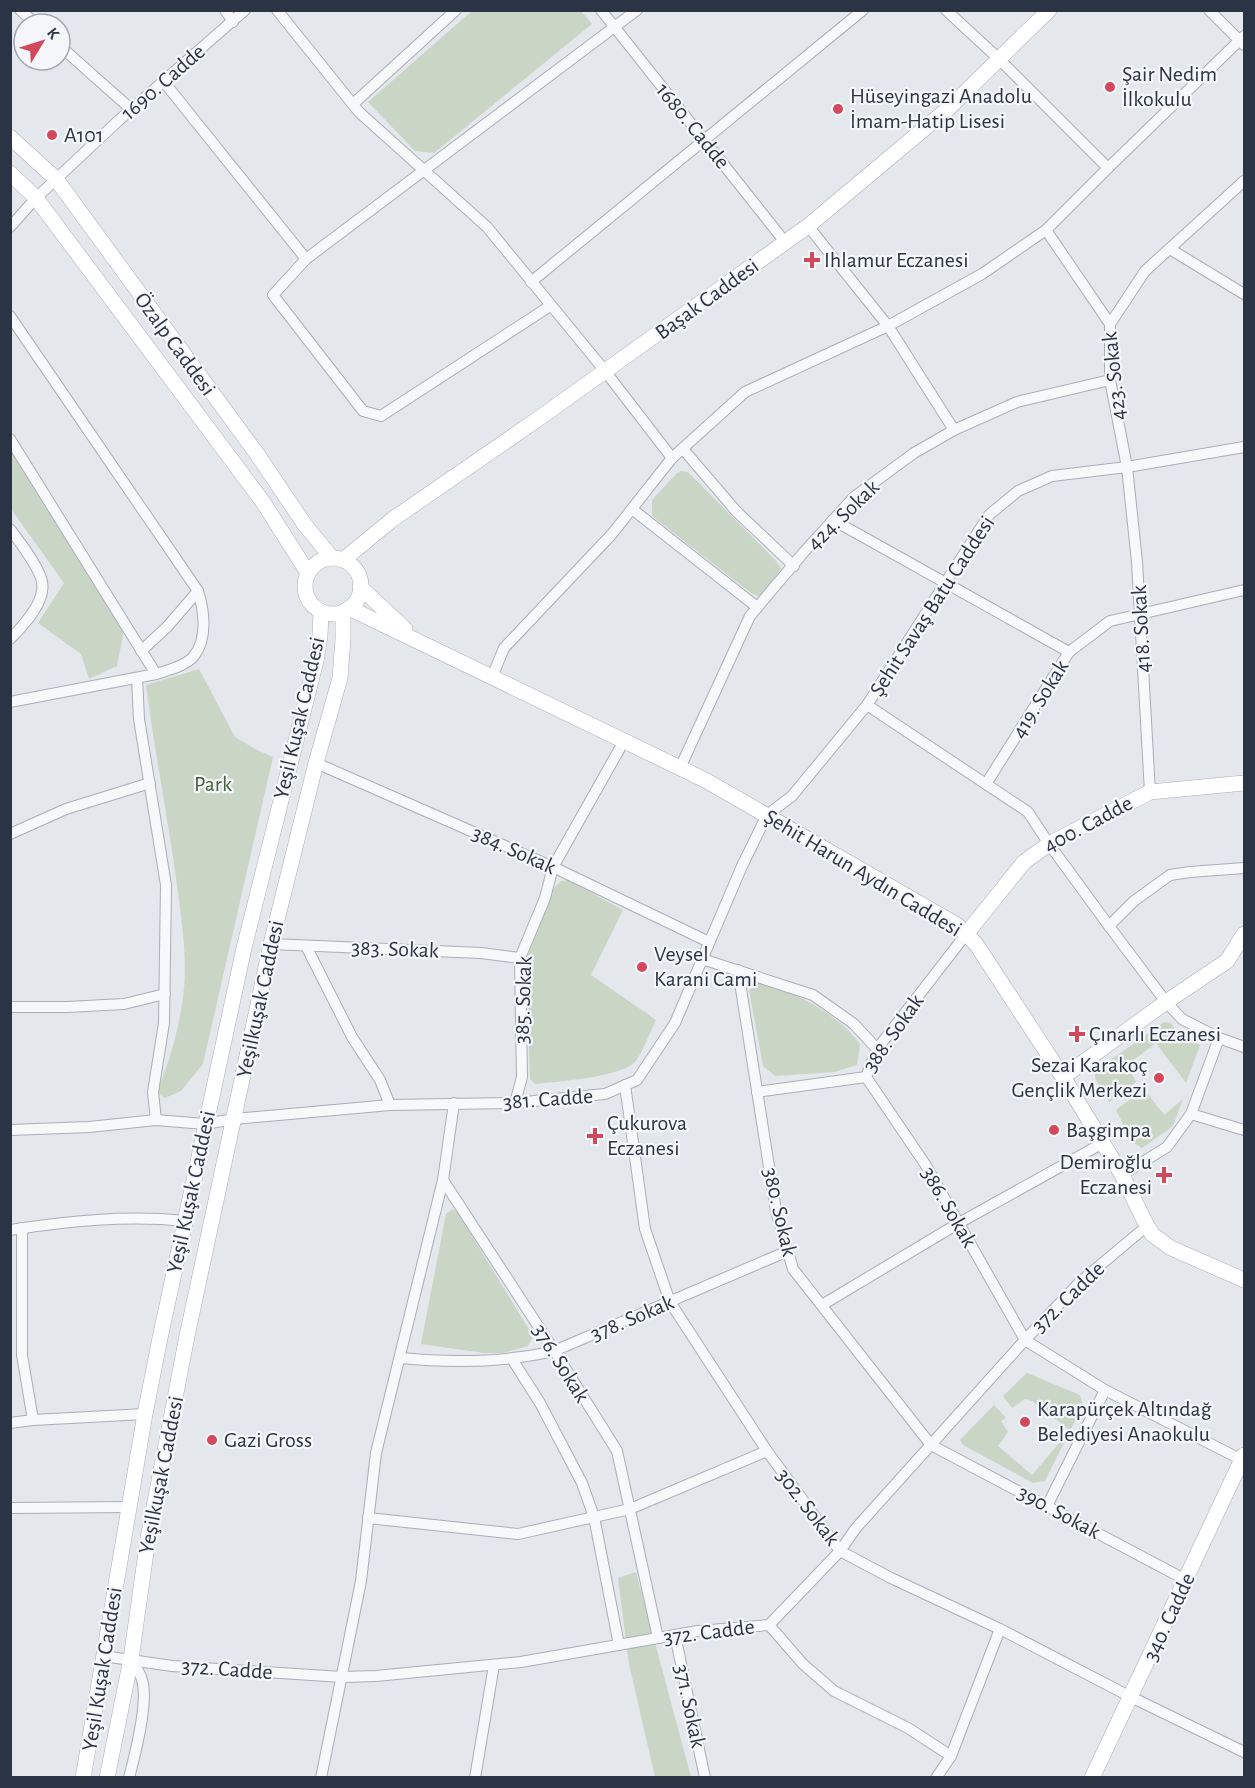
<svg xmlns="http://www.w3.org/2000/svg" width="1255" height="1788" font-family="'Alegreya Sans',sans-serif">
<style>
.green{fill:#c9d6c5}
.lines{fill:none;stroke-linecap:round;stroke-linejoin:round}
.street-casing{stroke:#a9aeb7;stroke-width:12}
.secondary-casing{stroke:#a9aeb7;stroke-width:16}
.street{stroke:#f7f8fa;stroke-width:10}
.secondary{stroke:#fff;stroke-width:15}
.poi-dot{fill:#d1495b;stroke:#f4f6f9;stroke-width:2}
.labels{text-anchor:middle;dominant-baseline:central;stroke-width:4.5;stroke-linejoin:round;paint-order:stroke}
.poi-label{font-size:22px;fill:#2b3445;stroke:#f4f6f9;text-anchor:start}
.street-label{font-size:22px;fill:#2b3445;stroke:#f4f6f9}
.park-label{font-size:22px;fill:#3f6138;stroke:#f4f6f9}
</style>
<rect width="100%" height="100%" fill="#e4e7ec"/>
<!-- green -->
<g class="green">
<polygon points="473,10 581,11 592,24 434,153 415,151 368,102"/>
<polygon points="10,450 124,630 117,666 89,679 81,654 38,623 64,583 11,509"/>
<polygon points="681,471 688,472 777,562 781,569 765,593 760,597 751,593 652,516 652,500 677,473"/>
<path d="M199,669L235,737L255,749L273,757L203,1064L181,1091L165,1098L157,1093C169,1062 179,1030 183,997C188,962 182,926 178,892C169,823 155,755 146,685Z"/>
<path d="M568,880L623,910L591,975L656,1020C651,1030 642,1054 635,1062C621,1077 556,1082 535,1084L530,1079L526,962L533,939L554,888L561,881Z"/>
<path d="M757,983C764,985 772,986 780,989C803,996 848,1023 860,1045L857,1065L835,1072L775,1076L763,1066L749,990Z"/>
<polygon points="1164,1022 1171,1023 1177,1033 1200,1045 1186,1083 1156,1043 1127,1065 1136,1082 1109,1102 1095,1078 1095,1071"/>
<polygon points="1144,1089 1164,1115 1183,1099 1173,1126 1142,1148 1132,1142 1116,1110"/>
<polygon points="453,1209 458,1213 533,1336 528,1346 503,1353 484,1353 421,1344 445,1219 446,1214"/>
<polygon points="1027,1373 1080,1395 1083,1405 1045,1481 1033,1483 963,1445 960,1440 994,1405 1006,1418 1001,1421 1008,1432 998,1446 1032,1475 1066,1435 1067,1428 1032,1401 1025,1399 1012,1408 1003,1396"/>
<polygon points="636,1572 691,1777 655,1777 629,1664 618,1578"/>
</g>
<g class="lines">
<defs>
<g id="street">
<polyline points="20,10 36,24"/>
<polyline points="225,10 233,22"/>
<polyline points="277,10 359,112 487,227 605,371 672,458 612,534 504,648 492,677"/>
<polyline points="601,10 785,242"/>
<polyline points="946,10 999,59 1108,168 1244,36"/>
<polyline points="1209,10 1244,45"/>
<polyline points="60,46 132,110"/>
<polyline points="164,82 306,259"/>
<polyline points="353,104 456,10"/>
<polyline points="808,226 888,326 954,430"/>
<polyline points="10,227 36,198 118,121 245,10"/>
<polyline points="1046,230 1110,324 1110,380 1127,467 1137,562 1150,792"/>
<polyline points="1170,249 1244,294"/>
<polyline points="531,282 863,10"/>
<polyline points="550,306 381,416 363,411 273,295 306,259 637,10"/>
<path d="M10,316L198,591C204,610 208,638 194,656C186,666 168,670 156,674L10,702"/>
<polyline points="1110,324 1145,271 1244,181"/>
<polyline points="10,439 156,674"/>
<polyline points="683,449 736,511 794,566"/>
<polyline points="672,458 745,392 888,326 982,274 1046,230 1108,168"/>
<polyline points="632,509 757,607"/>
<polyline points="833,520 1069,652"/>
<path d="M10,529C19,541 40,568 42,582C46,602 23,626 10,639"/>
<polyline points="141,651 167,627 198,591"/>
<polyline points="137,678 139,719 166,885 164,1023 153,1092 156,1120"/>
<polyline points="867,705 1028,812 1049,844 1109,926 1166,1002 1182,1019 1219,1038 1244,1047"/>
<polyline points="316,763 553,867 709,942"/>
<polyline points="680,768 750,616 804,552 854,497 914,453 954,430 1017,402 1110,380"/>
<polyline points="986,784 1069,652 1110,621 1244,590"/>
<polyline points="10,834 66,809 150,783"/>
<polyline points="1109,926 1134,901 1170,875 1190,872 1244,868"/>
<polyline points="271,944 481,953 520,958"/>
<polyline points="306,946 352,1037 380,1080 390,1105"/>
<polyline points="702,959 813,995 854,1024 877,1049"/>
<polyline points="738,970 776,1211 793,1269 931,1445 1186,1580"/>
<polyline points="10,1007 67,1007 124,1004 165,994"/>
<polyline points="866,1077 925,1164 1025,1340 1105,1390 1242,1460"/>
<polyline points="625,1085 645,1229 670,1302 767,1451 840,1551 891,1578 1000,1629 1131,1697 1244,1752"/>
<polyline points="757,1092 866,1077 877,1049 967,933"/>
<polyline points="454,1103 443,1180 557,1355 617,1451 658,1638"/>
<polyline points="515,1103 522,1077 520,958 545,898 553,867 624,741"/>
<polyline points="1191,1114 1244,1130"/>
<polyline points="10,1130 89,1127 156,1120 205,1124 234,1119 390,1105 515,1103 605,1094 637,1080 675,1023 742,866 767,815 792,796 867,705 989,515 1018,491 1052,476 1127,467 1244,447"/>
<polyline points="1122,1175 1167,1147 1191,1114 1219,1038"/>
<polyline points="22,1228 22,1355 33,1420"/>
<path d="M10,1230C68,1221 127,1215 185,1221"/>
<polyline points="822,1305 959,1223 1103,1143"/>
<path d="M400,1358C452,1363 503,1363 554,1351L788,1251"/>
<polyline points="512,1359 540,1403 582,1483 594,1517 619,1645"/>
<polyline points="10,1423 33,1420 145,1414"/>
<polyline points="1047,1506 1105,1390"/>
<polyline points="10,1508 129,1507"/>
<polyline points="368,1518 518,1534 630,1509 767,1451"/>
<polyline points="769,1625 803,1664 834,1691 908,1728 951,1756"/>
<polyline points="675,1635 705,1778"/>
<polyline points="103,1656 172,1666 342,1677 376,1676 521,1662 698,1631 769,1625 840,1551 856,1528 1025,1340 1080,1282 1147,1226"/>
<path d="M129,1778C135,1755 149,1701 142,1680C140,1672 135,1665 131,1659"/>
<polyline points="321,1778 361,1581 376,1453 443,1180"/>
<polyline points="475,1778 494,1665"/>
<polyline points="936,1778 951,1756 1000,1629"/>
</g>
<g id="secondary">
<polyline points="10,137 56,179 257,454 305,525 332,558"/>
<polyline points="10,173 36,198 263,502 308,573"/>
<circle cx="333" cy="586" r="28"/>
<polyline points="343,560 393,519 538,419 808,226 949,108 1049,10"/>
<polyline points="360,587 405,629"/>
<polyline points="349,608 705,780 957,925 976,944 1063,1077 1122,1175 1147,1226 1153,1235 1171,1248 1244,1280"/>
<polyline points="967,933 1024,862 1049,844 1150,792 1244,783"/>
<polyline points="1063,1077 1166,1002 1227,961 1244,934"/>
<polyline points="83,1778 145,1414 160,1338 244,948 316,661 320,636 321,611"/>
<polyline points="107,1778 131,1659 148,1538 187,1336 271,944 316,763 340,678 343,639 343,612"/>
<polyline points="1092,1778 1244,1455"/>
</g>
</defs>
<!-- street casing -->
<use href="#street" class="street-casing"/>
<!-- secondary casing -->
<use href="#secondary" class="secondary-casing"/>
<!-- street -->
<use href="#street" class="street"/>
<!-- secondary -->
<use href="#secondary" class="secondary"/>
</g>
<!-- markers -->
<g class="poi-dot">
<circle cx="1110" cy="87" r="6"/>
<circle cx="838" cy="109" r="6"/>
<circle cx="52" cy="135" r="6"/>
<path d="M809 251h6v6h6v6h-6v6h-6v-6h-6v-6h6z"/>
<circle cx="642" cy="967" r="6"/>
<path d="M1074 1025h6v6h6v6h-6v6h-6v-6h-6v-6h6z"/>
<circle cx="1159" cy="1078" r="6"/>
<circle cx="1054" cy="1130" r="6"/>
<path d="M592 1127h6v6h6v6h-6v6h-6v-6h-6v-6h6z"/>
<path d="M1161 1166h6v6h6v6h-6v6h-6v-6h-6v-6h6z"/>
<circle cx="1025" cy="1422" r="6"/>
<circle cx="212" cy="1440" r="6"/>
</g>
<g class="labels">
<!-- poi labels -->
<g class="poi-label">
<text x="1122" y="74">Şair Nedim<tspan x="1122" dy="25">İlkokulu</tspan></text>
<text x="850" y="96">Hüseyingazi Anadolu<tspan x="850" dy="25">İmam-Hatip Lisesi</tspan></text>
<text x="64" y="135">A101</text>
<text x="824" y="260">Ihlamur Eczanesi</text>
<text x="654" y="954">Veysel<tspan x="654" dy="25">Karani Cami</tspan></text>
<text x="1089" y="1034">Çınarlı Eczanesi</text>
<text x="1147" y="1065" text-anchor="end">Sezai Karakoç<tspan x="1147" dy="25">Gençlik Merkezi</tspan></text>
<text x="607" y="1123">Çukurova<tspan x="607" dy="25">Eczanesi</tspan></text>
<text x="1066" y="1130">Başgimpa</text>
<text x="1152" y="1162" text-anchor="end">Demiroğlu<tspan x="1152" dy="25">Eczanesi</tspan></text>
<text x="1037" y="1409">Karapürçek Altındağ<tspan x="1037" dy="25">Belediyesi Anaokulu</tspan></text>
<text x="224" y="1440">Gazi Gross</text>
</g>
<!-- street labels -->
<g class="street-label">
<text transform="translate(163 82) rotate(-41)">1690. Cadde</text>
<text transform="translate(693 126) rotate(51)">1680. Cadde</text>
<text transform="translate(707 299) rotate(-36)">Başak Caddesi</text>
<text transform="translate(175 344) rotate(54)">Özalp Caddesi</text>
<text transform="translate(1114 376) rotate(-96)">423. Sokak</text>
<text transform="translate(843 515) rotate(-44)">424. Sokak</text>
<text transform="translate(932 606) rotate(-57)">Şehit Savaş Batu Caddesi</text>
<text transform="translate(1141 629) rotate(-93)">418. Sokak</text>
<text transform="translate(1040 699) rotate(-58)">419. Sokak</text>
<text transform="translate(299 718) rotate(-77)">Yeşil Kuşak Caddesi</text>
<text transform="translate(1088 824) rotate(-28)">400. Cadde</text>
<text transform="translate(514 850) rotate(24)">384. Sokak</text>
<text transform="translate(863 873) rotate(31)">Şehit Harun Aydın Caddesi</text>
<text transform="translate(395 949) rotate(2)">383. Sokak</text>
<text transform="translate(260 999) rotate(-78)">Yeşilkuşak Caddesi</text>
<text transform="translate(523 1000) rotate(-88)">385. Sokak</text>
<text transform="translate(893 1033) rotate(-55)">388. Sokak</text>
<text transform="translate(548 1099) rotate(-4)">381. Cadde</text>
<text transform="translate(191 1192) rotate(-78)">Yeşil Kuşak Caddesi</text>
<text transform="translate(949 1207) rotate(60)">386. Sokak</text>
<text transform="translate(780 1212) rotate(77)">380. Sokak</text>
<text transform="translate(1068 1297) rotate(-44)">372. Cadde</text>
<text transform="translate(632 1318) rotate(-23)">378. Sokak</text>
<text transform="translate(561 1363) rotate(58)">376. Sokak</text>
<text transform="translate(161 1475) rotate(-79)">Yeşilkuşak Caddesi</text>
<text transform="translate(808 1507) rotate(53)">302. Sokak</text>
<text transform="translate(1059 1512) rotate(28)">390. Sokak</text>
<text transform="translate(1169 1617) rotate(-65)">340. Cadde</text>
<text transform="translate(709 1632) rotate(-7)">372. Cadde</text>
<text transform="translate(102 1669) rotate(-81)">Yeşil Kuşak Caddesi</text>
<text transform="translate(227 1669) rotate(4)">372. Cadde</text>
<text transform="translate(690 1706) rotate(78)">371. Sokak</text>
</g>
<!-- park labels -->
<g class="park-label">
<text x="213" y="784">Park</text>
</g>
</g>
<!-- border -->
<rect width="1255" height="1788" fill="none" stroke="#2b3445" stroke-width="24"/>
<!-- north arrow -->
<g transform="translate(42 42) rotate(52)"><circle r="28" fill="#f4f6f9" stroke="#a4a8b1" stroke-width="1.5"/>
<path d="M0-4.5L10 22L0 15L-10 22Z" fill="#d1495b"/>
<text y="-9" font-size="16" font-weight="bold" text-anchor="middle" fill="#2b3445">K</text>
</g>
</svg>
